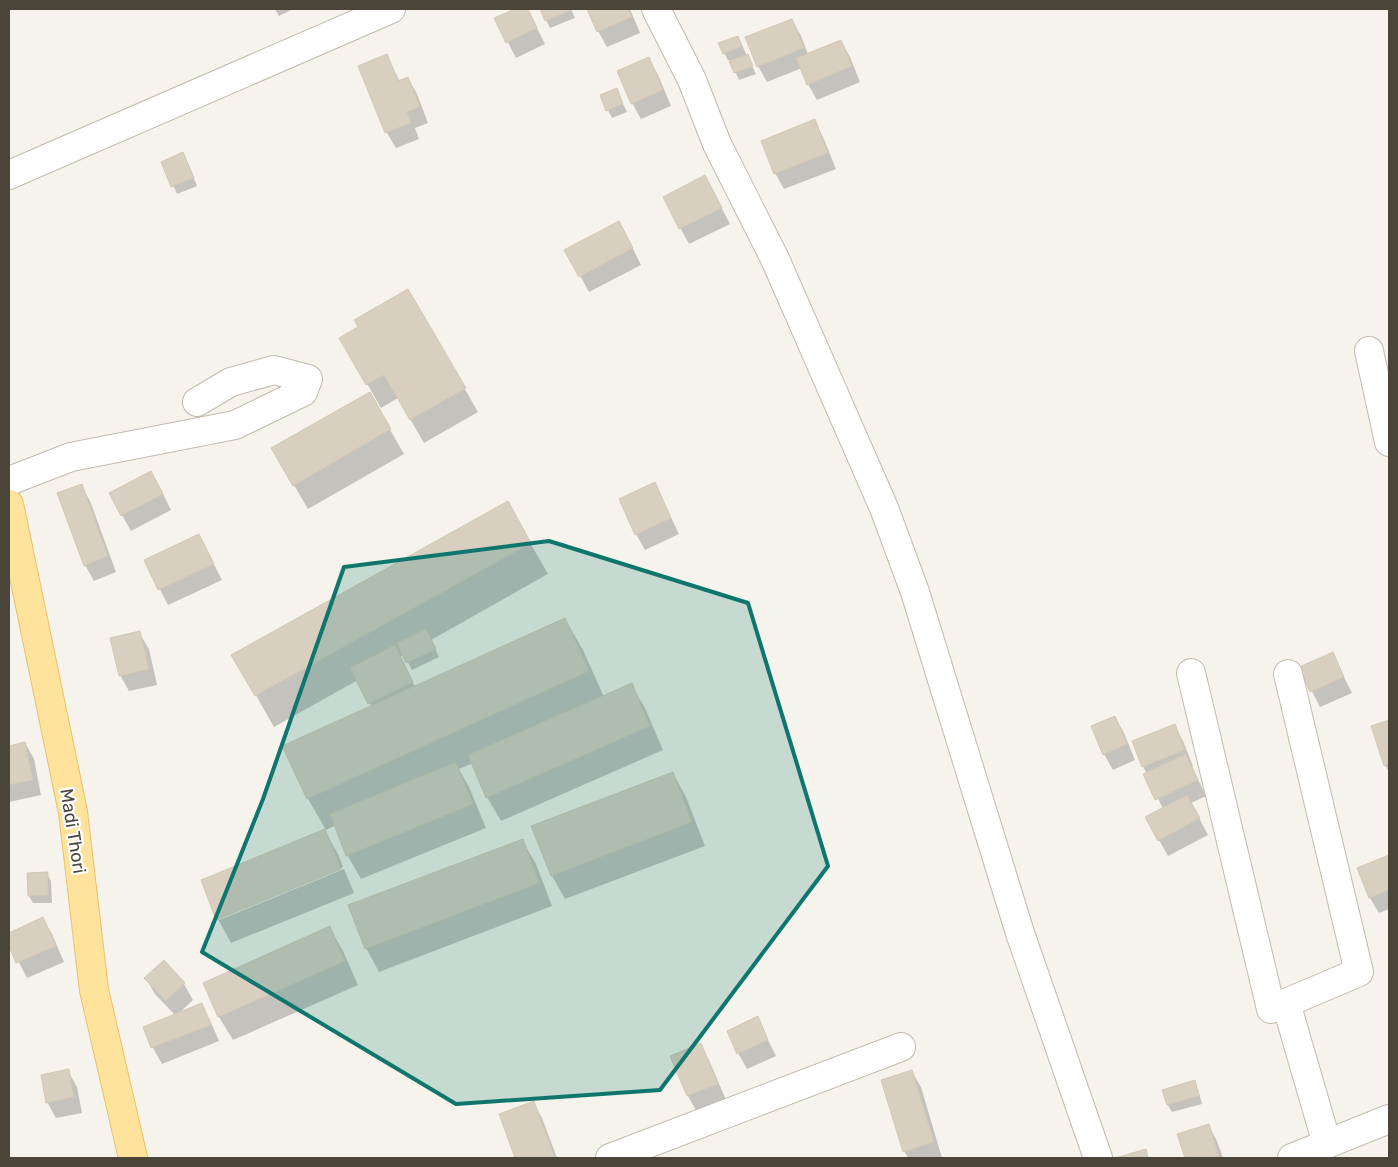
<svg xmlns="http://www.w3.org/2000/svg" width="1398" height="1167" font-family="Rubik,sans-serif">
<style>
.shadow{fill:#0003}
.building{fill:#d8cfc1;stroke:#d3c7b4}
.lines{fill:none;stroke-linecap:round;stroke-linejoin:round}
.minor-casing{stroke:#c2bbae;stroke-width:30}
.major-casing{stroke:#e6c16a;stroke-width:30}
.minor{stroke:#fff;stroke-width:28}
.major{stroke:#ffe39c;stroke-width:28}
.marked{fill:#0f766e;fill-opacity:0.2;stroke:#0f766e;stroke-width:4;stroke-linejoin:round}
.labels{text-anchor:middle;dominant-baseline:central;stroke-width:4.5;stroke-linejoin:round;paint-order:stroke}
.street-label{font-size:18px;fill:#4b4439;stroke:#fff}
</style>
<rect width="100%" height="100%" fill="#f6f3ec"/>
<!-- shadow -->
<g class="shadow">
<polygon points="275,9 293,9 279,16"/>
<polygon points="518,9 527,9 545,44 516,58 496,19"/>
<polygon points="541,9 571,9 575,18 550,28"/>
<polygon points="589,9 630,9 640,33 607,47 598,31"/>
<polygon points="792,20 801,36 808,54 841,41 850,57 860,82 817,100 808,84 802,68 767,82 758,66"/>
<polygon points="738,37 756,74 739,80 730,60 728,60 724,53"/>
<polygon points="387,56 400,82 408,78 417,94 428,123 415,128 419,139 396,148 387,133 360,66"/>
<polygon points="649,59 658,75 671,106 641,119 632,103"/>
<polygon points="616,90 627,112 612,118 608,110"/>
<polygon points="814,121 823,137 836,169 784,189 775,173"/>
<polygon points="187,161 197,186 177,194 162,162"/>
<polygon points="714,193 730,224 689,244 664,198"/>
<polygon points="628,239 641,265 589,292 566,250"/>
<polygon points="408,290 478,412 424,443 398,398 381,408 341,338 360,327"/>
<polygon points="369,393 404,454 308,509 273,449"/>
<polygon points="655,484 679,534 645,550 636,534"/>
<polygon points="81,486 90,501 116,572 94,581 85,565"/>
<polygon points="160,488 171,510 131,531 122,515"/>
<polygon points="525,534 548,574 431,640 439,657 412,670 404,655 400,657 415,687 565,619 583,650 604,697 631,685 645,708 663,750 501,821 487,797 473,763 459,769 469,787 486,828 361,879 347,855 336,825 326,830 308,799 284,747 372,707 358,680 274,727 233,655"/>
<polygon points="199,535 222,580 168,605 145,561"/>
<polygon points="139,633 149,649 157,685 129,691 120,675"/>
<polygon points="1332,653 1352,693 1320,707 1300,668"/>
<polygon points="1115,717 1124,733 1135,760 1113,770 1104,754"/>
<polygon points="1389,721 1389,772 1385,765 1373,727"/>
<polygon points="1174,726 1183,741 1193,766 1192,767 1206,796 1191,803 1208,835 1168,856 1159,840 1163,809 1143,766"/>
<polygon points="25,743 34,759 41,795 9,802 9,747"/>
<polygon points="673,773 686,797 705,846 565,899 552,876 533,827"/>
<polygon points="325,831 338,854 343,867 219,917 219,920 344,869 354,893 231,943 218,919 202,881"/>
<polygon points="522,840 536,864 552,906 379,972 366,948"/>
<polygon points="1389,857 1389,909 1379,913 1370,898 1359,868"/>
<polygon points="47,874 51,881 52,903 33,903 29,896"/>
<polygon points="43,919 52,934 64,962 27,978 9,943 9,934"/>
<polygon points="329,927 343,951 358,985 233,1040 219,1017 204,984"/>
<polygon points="163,961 184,984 193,1000 178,1014 201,1005 210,1020 219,1041 162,1064 153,1048 144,1028 175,1015 155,994 146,978"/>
<polygon points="757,1018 776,1056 747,1069 738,1053"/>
<polygon points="700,1045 709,1060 726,1100 697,1112 688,1096 672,1056"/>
<polygon points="68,1071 77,1087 82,1113 56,1118 47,1102"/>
<polygon points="912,1072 921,1087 942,1158 908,1158 904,1151"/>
<polygon points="1194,1082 1198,1089 1202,1104 1172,1112 1168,1105"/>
<polygon points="533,1103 542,1118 557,1158 516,1158 501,1115"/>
<polygon points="1208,1125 1217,1141 1223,1158 1186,1158 1179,1135"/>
</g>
<!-- building -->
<g class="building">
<polygon points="515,9 528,9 537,28 506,43 494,18"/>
<polygon points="540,9 571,9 572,10 545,21"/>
<polygon points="587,9 628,9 632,17 597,32"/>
<polygon points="792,19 804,48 757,67 745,37"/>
<polygon points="738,36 742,46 723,54 718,43"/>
<polygon points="841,40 852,66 807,85 796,58"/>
<polygon points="387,54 398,81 408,77 420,107 407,112 411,123 385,133 358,66"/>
<polygon points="748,54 753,66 734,73 729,61"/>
<polygon points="649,57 663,90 631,104 617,71"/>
<polygon points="617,88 623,104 606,111 600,95"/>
<polygon points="815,119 828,153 774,174 761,141"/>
<polygon points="183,152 194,178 171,187 161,162"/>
<polygon points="705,175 722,208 679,229 663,197"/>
<polygon points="619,221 633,248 579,277 564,250"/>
<polygon points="408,289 466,388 410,420 384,375 366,385 339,338 358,327 354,320"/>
<polygon points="370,392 391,429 293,486 271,448"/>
<polygon points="151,471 163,494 121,516 109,493"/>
<polygon points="655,482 671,518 635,535 619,499"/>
<polygon points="82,484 108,556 84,566 57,493"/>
<polygon points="508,501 531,543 255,696 231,655"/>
<polygon points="199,534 214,564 158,590 144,560"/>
<polygon points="565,618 589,671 307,799 282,746"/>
<polygon points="426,629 436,649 406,663 397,643"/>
<polygon points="140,631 149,669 119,676 110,638"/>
<polygon points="395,645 413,682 368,704 350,668"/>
<polygon points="1333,652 1344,677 1310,692 1299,667"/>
<polygon points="632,683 650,726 486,798 468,755"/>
<polygon points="1115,716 1127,744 1103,755 1091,726"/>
<polygon points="1389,720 1389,764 1384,766 1371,726"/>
<polygon points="1175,724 1185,750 1142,767 1132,741"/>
<polygon points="25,742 33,780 9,785 9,746"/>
<polygon points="1186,754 1198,780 1155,800 1143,774"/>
<polygon points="456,762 473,804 346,856 330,814"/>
<polygon points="673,772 692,822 551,876 531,826"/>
<polygon points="1187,795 1200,818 1158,841 1145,817"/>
<polygon points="325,829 341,869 216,920 201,880"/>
<polygon points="523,839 539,883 365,949 348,905"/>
<polygon points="1389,855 1389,890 1369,898 1357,868"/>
<polygon points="48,872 48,895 28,896 27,873"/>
<polygon points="43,917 56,946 16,963 9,946 9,933"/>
<polygon points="330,926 345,961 218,1017 203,983"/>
<polygon points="164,960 185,983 166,1001 144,978"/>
<polygon points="202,1003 211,1025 151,1048 143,1027"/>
<polygon points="758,1016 768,1040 737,1054 727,1031"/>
<polygon points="701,1043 718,1084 687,1096 670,1056"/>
<polygon points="69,1069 74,1097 46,1103 41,1075"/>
<polygon points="912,1070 934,1142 903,1152 881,1080"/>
<polygon points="1195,1080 1199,1096 1167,1105 1162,1090"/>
<polygon points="534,1101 555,1158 515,1158 499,1114"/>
<polygon points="1209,1124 1219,1156 1213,1158 1185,1158 1177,1134"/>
<polygon points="1146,1149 1148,1158 1115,1158"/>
</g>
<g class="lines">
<defs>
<g id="minor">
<polyline points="656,9 692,80 717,144 775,259 884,508 915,592 1020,933 1098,1158"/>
<polyline points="9,175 391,9"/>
<polyline points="1369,351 1389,442"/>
<polyline points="9,481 71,457 235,425 303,392 308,379 274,370 231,382 197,402"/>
<polyline points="1191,673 1271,1009 1286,1003"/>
<polyline points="1288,674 1359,972 1286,1003 1327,1144"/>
<polyline points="610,1158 901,1047"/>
<polyline points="1292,1158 1389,1119"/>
</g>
<polyline id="major" points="9,504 73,812 94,990 133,1158"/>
</defs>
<!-- minor casing -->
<use href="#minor" class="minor-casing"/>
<!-- major casing -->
<use href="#major" class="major-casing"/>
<!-- minor -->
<use href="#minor" class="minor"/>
<!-- major -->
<use href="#major" class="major"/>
</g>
<!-- marked area -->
<path class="marked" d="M549,541L748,603L828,866L660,1090L456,1104L202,952L263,799L344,567Z"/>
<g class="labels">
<!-- street labels -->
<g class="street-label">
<text transform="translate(73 831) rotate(81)">Madi Thori</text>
</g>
</g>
<!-- border -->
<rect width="1398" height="1167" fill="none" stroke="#4b4439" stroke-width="20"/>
</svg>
